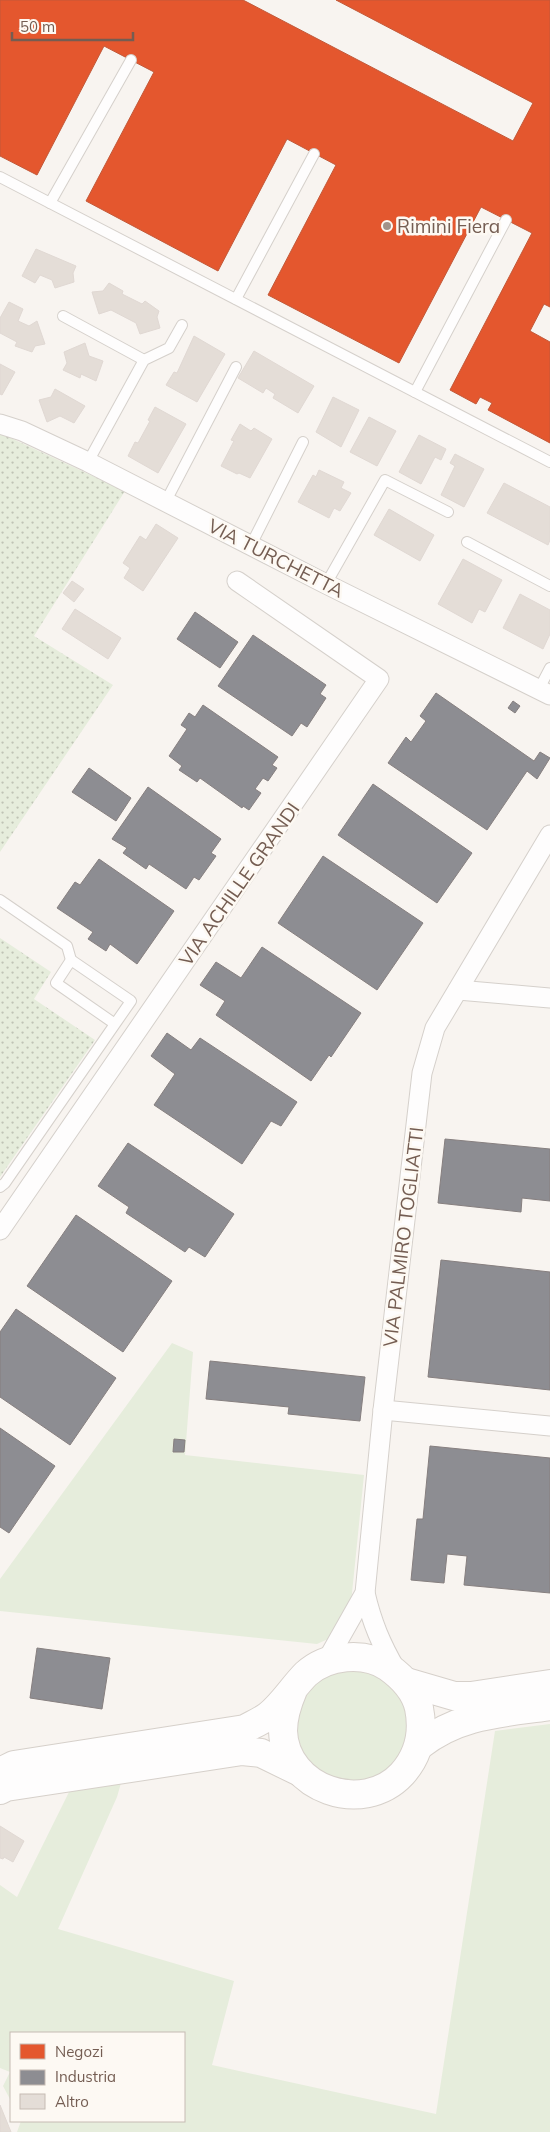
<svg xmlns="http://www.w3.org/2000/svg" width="550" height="2132" font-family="Mulish,sans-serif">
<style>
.green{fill:#e6eddc}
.park{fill:url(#park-dots)}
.shops{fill:#e4572e;stroke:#c25939}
.industry{fill:#8d8d92;stroke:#867f7f}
.building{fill:#e4ddd7;stroke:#e0d8d3}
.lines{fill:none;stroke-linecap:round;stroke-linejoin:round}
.lane-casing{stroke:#d5d0cb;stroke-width:12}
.street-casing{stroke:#d5d0cb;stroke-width:21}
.secondary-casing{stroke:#d6d0ca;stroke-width:30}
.lane{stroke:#fefdfd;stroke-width:10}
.street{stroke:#fefdfd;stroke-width:19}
.secondary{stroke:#fefdfd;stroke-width:28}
.poi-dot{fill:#a29289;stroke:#fdf9f3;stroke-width:2}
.labels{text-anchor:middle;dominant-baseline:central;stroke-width:5;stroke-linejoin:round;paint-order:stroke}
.poi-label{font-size:19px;fill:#745d52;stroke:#fdf9f3;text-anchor:start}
.street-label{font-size:19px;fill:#745d52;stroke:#fdf9f3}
</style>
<defs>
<pattern id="park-dots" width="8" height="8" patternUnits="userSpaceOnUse" patternTransform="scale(1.25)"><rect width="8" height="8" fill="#e6eddc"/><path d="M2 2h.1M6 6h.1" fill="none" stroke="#bfc3b5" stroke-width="1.8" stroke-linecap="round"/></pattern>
</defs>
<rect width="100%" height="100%" fill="#f8f4f0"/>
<!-- green -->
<g class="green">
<polygon points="172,1343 193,1352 185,1455 364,1475 351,1603 337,1630 328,1639 317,1644 0,1611 0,1579"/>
<circle cx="353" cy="1726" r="56"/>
<polygon points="550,1724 550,2132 17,2132 21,2121 184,2121 184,2033 11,2033 11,2101 3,2086 10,2072 0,2068 0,1885 17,1897 70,1790 121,1783 117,1797 58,1929 234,1981 212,2065 436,2114 495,1731"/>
</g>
<!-- park -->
<g class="park">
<polygon points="0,433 125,491 34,636 113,685 0,852"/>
<polygon points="0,938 51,972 34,999 95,1040 0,1177"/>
</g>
<!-- shops -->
<polygon class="shops" points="0,0 243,0 513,141 533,103 336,0 550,0 550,307 544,304 530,331 550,342 550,443 488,410 492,403 480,397 476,404 450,390 532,233 481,207 399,363 268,295 336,165 287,139 218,271 86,201 154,72 104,46 37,175 0,156"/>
<!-- industry -->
<g class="industry">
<polygon points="195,612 238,642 220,668 177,639"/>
<polygon points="253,635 326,685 320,694 326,698 307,727 301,723 292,736 218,686"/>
<polygon points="436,693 534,761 540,752 550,758 537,779 527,771 487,830 388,763 406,737 411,742 426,721 420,716"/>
<polygon points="513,701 520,706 515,713 508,708"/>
<polygon points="203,705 278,757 272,765 277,768 268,781 263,778 255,789 261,793 249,810 243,806 242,808 200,778 197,782 179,770 182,766 169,756 187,729 181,725 189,713 195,717"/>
<polygon points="89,768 131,798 116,821 72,792"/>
<polygon points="373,784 472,853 437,903 338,835"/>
<polygon points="148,787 221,839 211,853 216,856 199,880 194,877 186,889 149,864 146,869 123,853 127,848 112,839"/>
<polygon points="323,856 423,923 377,990 278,923"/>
<polygon points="99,859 174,911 137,964 110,944 106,951 88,939 93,932 57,908 75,882 80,885"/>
<polygon points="262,947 361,1013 331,1057 329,1055 311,1081 216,1015 225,1001 200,985 216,962 241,978"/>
<polygon points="167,1033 191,1050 200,1038 297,1102 281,1126 271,1121 242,1164 154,1105 175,1074 151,1056"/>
<polygon points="445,1139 550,1149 550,1201 522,1198 521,1212 438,1203"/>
<polygon points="128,1143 234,1214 205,1257 189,1247 185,1252 126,1213 129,1207 98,1186"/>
<polygon points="76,1215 172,1281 123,1352 27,1286"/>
<polygon points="441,1260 550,1272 550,1390 428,1377"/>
<polygon points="16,1309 116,1378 70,1445 0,1397 0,1332"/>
<polygon points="210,1361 365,1377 360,1421 288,1414 289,1407 206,1399"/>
<polygon points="0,1428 55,1466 9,1533 0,1527"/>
<polygon points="174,1439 185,1440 184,1452 173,1452"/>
<polygon points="430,1446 550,1458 550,1593 464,1585 467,1556 447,1554 444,1583 411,1580 417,1519 423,1519"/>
<polygon points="37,1648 110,1658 102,1709 30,1698"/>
</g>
<!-- building -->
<g class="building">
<polygon points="36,249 76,266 73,273 74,282 55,288 52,280 40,275 35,283 22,276"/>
<polygon points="109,283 123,291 122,294 142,304 145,301 159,311 157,317 160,328 140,334 136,323 111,310 99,314 92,292 103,291"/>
<polygon points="9,302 23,309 18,321 29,326 37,321 45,344 35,346 32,352 15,346 17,342 0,333 0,318"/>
<polygon points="194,336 225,354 197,402 166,385 174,372 177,373"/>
<polygon points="85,343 89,356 103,361 96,381 81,374 80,378 63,370 67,363 64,352"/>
<polygon points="254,351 314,386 298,413 273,398 275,394 266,388 263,393 238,378"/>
<polygon points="0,364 15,372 2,395 0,394"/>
<polygon points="55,389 85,406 74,423 60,416 47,422 39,400 51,397"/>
<polygon points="333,397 359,410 341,447 316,432"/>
<polygon points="155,407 186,424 158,473 128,456 135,442 138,443 150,421 148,420"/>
<polygon points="369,417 396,431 377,466 350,452"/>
<polygon points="240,424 251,431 254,428 272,439 250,478 239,473 237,474 221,466 234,441 231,440"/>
<polygon points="419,435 446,449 441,460 435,457 421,484 399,472"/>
<polygon points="455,454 484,469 464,507 441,495 455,466 450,463"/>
<polygon points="319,470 344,482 341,488 351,493 340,511 334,508 329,518 298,502 313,475 316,477"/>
<polygon points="504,483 550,507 550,540 548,545 487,513"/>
<polygon points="389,509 434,535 420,561 374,535"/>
<polygon points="156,524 178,538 143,591 124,578 130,568 123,563 140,536 146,540"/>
<polygon points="463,559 502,580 485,612 479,609 472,623 438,604"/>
<polygon points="72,581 84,589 74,602 63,593"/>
<polygon points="520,594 550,610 550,634 543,649 503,628"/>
<polygon points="75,609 121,638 108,659 62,629"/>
<polygon points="0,1826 24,1841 13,1862 4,1857 3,1859 0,1858"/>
<polygon points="0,2105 11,2132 0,2132"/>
</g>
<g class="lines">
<defs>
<g id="lane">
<polyline points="0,177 550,462"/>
<polyline points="50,203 131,60"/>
<polyline points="236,299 314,154"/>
<polyline points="63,316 144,360"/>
<polyline points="415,392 506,220"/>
<polyline points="88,462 144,360 169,348 182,325"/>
<polyline points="166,501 236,367"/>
<polyline points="467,542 550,586"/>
<polyline points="251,545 303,442"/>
<polyline points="326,584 385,480 448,512"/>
<polyline points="539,689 550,668"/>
<polyline points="0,900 67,946 71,960"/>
<polyline points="0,1187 5,1183 115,1024 131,1001 71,960 56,983 115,1024"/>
</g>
<g id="street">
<polyline points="0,424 22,431 88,462 326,584 550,695"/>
<polyline points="458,990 550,998"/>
<polyline points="0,1230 379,679 237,581"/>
<polyline points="383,1410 550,1426"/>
<path d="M365,1593C372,1623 381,1644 396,1670"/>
<polyline points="326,1662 365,1593 383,1410 422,1073 435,1028 550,835"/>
</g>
<g id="secondary">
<polyline points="406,1682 454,1696 471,1696 550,1684"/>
<path d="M420,1745C459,1714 502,1713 550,1706"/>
<path d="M0,1772L14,1765L245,1729C252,1725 261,1721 268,1716C283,1704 293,1687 306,1674C327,1655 364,1651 388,1667C402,1677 415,1690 419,1708C424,1733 419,1755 402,1774C363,1816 285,1789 283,1731C283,1716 287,1704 293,1690"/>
<polyline points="0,1790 6,1787 242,1751 261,1753 300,1772"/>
</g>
</defs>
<!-- lane casing -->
<use href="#lane" class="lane-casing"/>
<!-- street casing -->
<use href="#street" class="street-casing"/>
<!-- secondary casing -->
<use href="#secondary" class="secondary-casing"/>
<!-- lane -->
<use href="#lane" class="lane"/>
<!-- street -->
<use href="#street" class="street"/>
<!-- secondary -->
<use href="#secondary" class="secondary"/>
</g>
<!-- markers -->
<circle class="poi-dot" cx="387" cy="226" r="5"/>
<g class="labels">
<!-- poi labels -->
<g class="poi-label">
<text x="397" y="226">Rimini Fiera</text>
</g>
<!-- street labels -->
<g class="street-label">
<text transform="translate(276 558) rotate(27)">VIA TURCHETTA</text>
<text transform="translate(239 884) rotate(-55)">VIA ACHILLE GRANDI</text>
<text transform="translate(403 1237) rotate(-83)">VIA PALMIRO TOGLIATTI</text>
</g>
</g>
<!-- legend -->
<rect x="10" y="2032" width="175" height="90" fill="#fdf9f3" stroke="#c6bbb3"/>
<rect x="20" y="2044" width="25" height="15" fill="#e4572e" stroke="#c6bbb3"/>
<text x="55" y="2057" font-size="15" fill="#745d52">Negozi</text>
<rect x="20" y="2070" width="25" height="15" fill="#8d8d92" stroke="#c6bbb3"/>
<text x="55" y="2082" font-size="15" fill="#745d52">Industria</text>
<rect x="20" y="2094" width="25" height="15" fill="#e4ddd7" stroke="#c6bbb3"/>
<text x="55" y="2107" font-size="15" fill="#745d52">Altro</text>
<!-- scale -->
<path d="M12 32v8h121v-8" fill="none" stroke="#745d52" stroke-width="2.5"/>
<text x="20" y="32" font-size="15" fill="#745d52" stroke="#fdf9f3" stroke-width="4" paint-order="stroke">50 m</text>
</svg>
